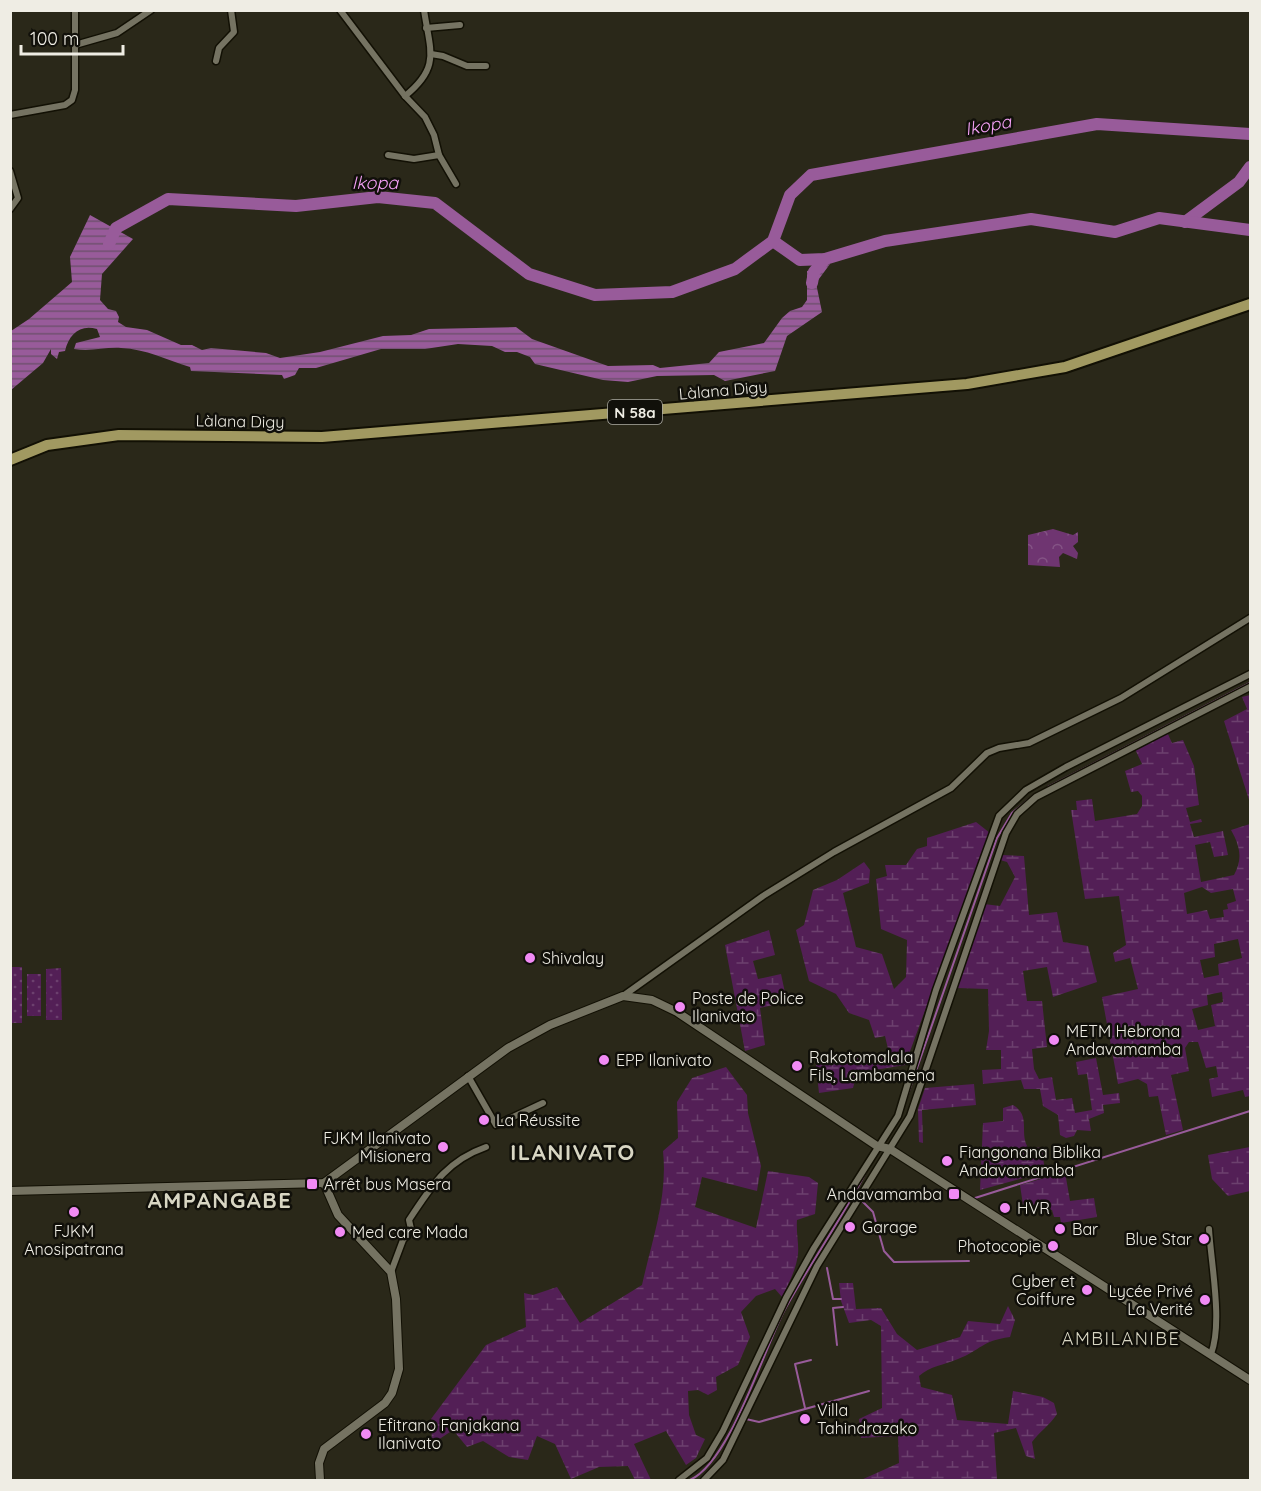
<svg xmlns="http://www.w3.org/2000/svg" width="1261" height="1491" font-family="Quicksand,sans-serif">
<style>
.grass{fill:url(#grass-dots)}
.forest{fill:url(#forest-crowns)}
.wetland{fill:url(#wetland-marsh);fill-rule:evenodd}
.water{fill:url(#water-rules)}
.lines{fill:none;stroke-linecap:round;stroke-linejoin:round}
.stream{stroke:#985b9a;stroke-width:2}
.river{stroke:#985b9a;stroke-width:12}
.minor-casing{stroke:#121004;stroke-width:9}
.tertiary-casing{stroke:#121004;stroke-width:10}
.primary-casing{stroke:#121004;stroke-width:14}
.minor{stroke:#757362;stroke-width:6}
.tertiary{stroke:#757362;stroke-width:8}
.primary{stroke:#a19961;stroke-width:10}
.poi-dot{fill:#f18af4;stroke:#11100a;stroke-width:2}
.labels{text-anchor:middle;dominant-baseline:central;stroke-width:5;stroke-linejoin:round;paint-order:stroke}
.shield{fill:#11100a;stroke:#acaba3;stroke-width:1.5}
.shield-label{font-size:15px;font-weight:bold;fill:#efede4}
.street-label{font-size:16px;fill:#efede4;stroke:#11100a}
.poi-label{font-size:16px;fill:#efede4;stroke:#11100a;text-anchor:start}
.water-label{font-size:18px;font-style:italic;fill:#f5a1f7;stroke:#11100a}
.neighbourhood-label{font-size:18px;letter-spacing:1.5px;fill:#d8d6c3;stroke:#11100a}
.district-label{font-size:22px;font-weight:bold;letter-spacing:1.5px;fill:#d8d6c3;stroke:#11100a}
</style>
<defs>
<pattern id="grass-dots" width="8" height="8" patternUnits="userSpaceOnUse" patternTransform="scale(1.5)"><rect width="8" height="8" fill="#531f56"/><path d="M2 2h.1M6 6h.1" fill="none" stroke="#6c406e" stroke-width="1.8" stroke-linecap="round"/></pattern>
<pattern id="forest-crowns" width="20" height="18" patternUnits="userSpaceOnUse" patternTransform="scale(1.5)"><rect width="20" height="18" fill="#6f3571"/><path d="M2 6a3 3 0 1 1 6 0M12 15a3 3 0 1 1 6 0" fill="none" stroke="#845385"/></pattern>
<pattern id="wetland-marsh" width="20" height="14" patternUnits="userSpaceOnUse" patternTransform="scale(1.5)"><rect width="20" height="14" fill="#531f56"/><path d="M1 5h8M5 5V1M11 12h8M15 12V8" fill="none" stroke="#6c406e"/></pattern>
<pattern id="water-rules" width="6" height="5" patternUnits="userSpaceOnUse" patternTransform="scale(1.5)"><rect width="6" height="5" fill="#985b9a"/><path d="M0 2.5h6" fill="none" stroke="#70516f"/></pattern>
</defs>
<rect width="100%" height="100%" fill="#2a2819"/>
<!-- grass -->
<g class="grass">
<rect x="11" y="967" width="11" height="56"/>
<polygon points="61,968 62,1020 46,1020 46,969"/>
<rect x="27" y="974" width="14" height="42"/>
</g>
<!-- forest -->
<polygon class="forest" points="1053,529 1073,535 1078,532 1078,542 1073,546 1078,553 1077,559 1063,553 1059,557 1060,567 1028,565 1028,535"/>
<!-- wetland -->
<g class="wetland">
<polygon points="1250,695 1250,803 1224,721 1247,709 1242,697"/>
<path d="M1167,732L1172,743L1183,740L1194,766L1199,805L1186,808L1190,822L1201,819L1202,822L1190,824L1194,837L1223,831L1228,855L1214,857L1210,842L1195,845L1201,882L1234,875C1243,859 1240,846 1231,830L1250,824V1096L1245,1097L1243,1090L1212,1097L1209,1079L1218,1077L1216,1066L1206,1068L1198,1042H1189L1185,1048L1189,1071L1171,1075L1183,1130L1166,1135L1158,1096L1149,1097L1147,1084L1138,1079L1118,1084L1102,997L1138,989L1130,958L1115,962L1113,953L1126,945L1119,896L1085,899L1071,810H1077L1076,801L1092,799L1095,821L1137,814L1142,806V796L1138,791L1131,792L1125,771L1142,764L1135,749ZM1202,887L1211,893L1233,889L1236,901L1227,904L1228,909L1223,910L1224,917L1210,919L1207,910L1187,914L1184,893ZM1238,939L1242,958L1218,964L1219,975L1204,978L1200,960L1215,957L1214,944ZM1222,992L1223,1002L1211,1005L1215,1026L1198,1030L1192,1009L1208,1005L1207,995Z"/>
<polygon points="976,822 990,833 905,1065 857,1073 853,1088 819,1093 816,1065 889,1053 885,1036 875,1038 869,1020 849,1013 836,994 809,981 796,930 804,925 813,890 837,880 864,862 870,870 869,883 843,893 856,947 882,954 894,989 906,977 907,940 881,929 876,879 887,876 885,865 906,865 917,849 927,846 927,838"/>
<polygon points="1001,855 1024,856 1029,915 1057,912 1063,942 1088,946 1097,982 1053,997 1047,967 1023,971 1027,1001 1042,1001 1047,1047 1032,1049 1034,1069 1039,1079 1052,1077 1056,1100 1072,1098 1075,1113 1092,1110 1087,1074 1078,1075 1076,1062 1096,1058 1103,1095 1119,1093 1120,1103 1103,1105 1104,1113 1089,1119 1091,1131 1077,1130 1074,1136 1066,1138 1060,1135 1058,1115 1043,1106 1040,1089 1024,1089 1021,1080 983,1084 982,1070 1001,1069 1001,1050 986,1050 989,1031 988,989 956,988 984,904 1000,906 1015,877 1007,862 1000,860"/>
<polygon points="769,930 775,955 753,961 758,979 781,974 787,1002 760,1008 765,1045 745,1051 725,945"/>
<path d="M726,1067L747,1095L748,1113L761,1166L757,1191L702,1177L695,1207L756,1228L768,1171L809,1177L818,1183L815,1214L797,1220C796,1232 799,1245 798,1254C796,1270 789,1283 782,1297L775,1289L756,1296L741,1312L750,1337L738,1365L716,1377L717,1390L708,1395L698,1390L688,1391L689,1415L696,1435L705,1439L696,1458L686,1465L666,1431L634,1444L651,1480H635L628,1466L599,1467L571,1479L555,1444L537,1436L528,1460L509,1457L483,1441L467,1447L453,1430L432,1444L431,1419L486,1345L526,1327L524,1293L533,1295L557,1287L580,1323L642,1285C652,1240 668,1197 663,1151L678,1138L677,1102L692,1078Z"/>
<polygon points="974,1084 976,1105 922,1110 923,1143 919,1142 918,1109 925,1088"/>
<path d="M1013,1105C1032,1116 1018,1134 1029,1149L1042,1147L1044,1165L1037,1166L1038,1174L980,1190L983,1123L1003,1121V1108Z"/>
<polygon points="1250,1147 1250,1191 1228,1196 1212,1179 1208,1155"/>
<polygon points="1065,1172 1070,1201 1094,1198 1097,1217 1061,1223 1060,1217 1054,1217 1052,1210 1023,1205 1020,1185"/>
<path d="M839,1283H853L856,1309L881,1308L897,1334L917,1350L960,1337L968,1321L1000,1324L1008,1306L1015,1320L1010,1337C981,1341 981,1350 958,1359C944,1365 930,1366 919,1376L921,1387L952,1395L957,1420L1008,1424L1013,1391L1043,1397L1054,1403L1057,1414C1049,1426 1040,1431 1032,1442L1035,1459L1026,1456L1016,1428L994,1433L997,1480H861L899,1463L898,1436L861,1438L859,1419L882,1408L881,1326L871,1320L849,1323L841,1301Z"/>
</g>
<!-- water -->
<path class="water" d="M90,215L133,239L102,274L100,300L108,309L116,311L119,317L118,322L126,327L147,330L181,345H192L202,350L211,348L266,353L280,358L320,352L383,336L411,335L429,329L516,327L532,339L608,366L653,365L660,368L709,363L719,352L764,343L782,318L790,311L802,307L807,300V271L830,264L816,283L822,312L787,336L775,371L725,381L714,375L657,376L628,382L603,380L535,364L530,357L517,352H505L492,346L458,344L425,349H381L316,368H299L295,375L284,379L282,375L191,371L190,367C167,360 146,349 121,348C104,347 91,352 74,349L76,343L100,337L97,329C80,324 69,334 65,351L59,352L57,359L51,354V349L43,363L11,390V331L29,319L72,282L70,257Z"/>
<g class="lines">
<!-- stream -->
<g class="stream">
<polyline points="1048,787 1250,683"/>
<polyline points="901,1114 997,838 1012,813 1035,794"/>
<polyline points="859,1198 873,1212 884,1251 894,1262 969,1261"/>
<polyline points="975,1198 1250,1111"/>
<polyline points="827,1268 833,1299 841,1299"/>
<polyline points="837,1345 833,1308 843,1307"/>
<polyline points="805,1408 795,1364 811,1360"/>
<polyline points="746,1419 759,1422 869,1391"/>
<path d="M690,1480C730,1462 763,1351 784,1311C810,1263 842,1219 867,1170"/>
</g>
<!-- river -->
<g class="river">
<polyline points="1185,222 1239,182 1250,167"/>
<polyline points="773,241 800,260 825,259 885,241 1031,219 1115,232 1159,218 1250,230"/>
<polyline points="109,244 116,228 168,199 296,206 378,197 435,203 529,274 595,295 672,292 735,269 773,241 790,195 811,175 1097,124 1250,134"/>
<polyline points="812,283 814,272 825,259"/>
</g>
<defs>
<g id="minor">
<polyline points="340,10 405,96 425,117 434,135 439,155 456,184"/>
<polyline points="426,28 460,25"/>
<polyline points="75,45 117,33 151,10"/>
<polyline points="431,54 443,56 467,66 486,66"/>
<polyline points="216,61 219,48 234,32 231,10"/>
<path d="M405,96C441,67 430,51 424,10"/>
<polyline points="10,115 65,105 72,100 75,90 75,10"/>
<polyline points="388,155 414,159 439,155"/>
<polyline points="10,171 18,198 10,209"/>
<polyline points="623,996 763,896 834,852 951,788 987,753 999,748 1029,743 1121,698 1250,618"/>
<polyline points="468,1076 496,1125 543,1103"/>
<path d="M1209,1229C1211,1264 1223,1323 1211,1354"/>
<path d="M391,1272L403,1240L411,1229L409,1220C431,1187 446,1161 486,1147"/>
<polyline points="679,1480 707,1458 723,1431 786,1298 814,1248 898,1116 936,990 999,816 1026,790 1066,767 1250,674"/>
<polyline points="704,1480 723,1460 817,1266 910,1116 1006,833 1017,814 1036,797 1250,687"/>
</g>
<g id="tertiary">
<polyline points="10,1191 324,1183 508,1048 550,1025 623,996 652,1000 677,1012 877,1146 890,1149 1250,1380"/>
<polyline points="320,1480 319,1463 324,1449 385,1403 392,1393 399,1369 396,1299 391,1272 338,1215 324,1183"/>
</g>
<polyline id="primary" points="10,460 47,445 119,435 322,437 967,384 1065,367 1250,304"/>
</defs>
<!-- minor casing -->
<use href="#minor" class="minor-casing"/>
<!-- tertiary casing -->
<use href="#tertiary" class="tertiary-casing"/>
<!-- primary casing -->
<use href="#primary" class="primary-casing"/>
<!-- minor -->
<use href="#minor" class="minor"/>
<!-- tertiary -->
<use href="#tertiary" class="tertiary"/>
<!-- primary -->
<use href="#primary" class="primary"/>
</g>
<!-- markers -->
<g class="poi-dot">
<circle cx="530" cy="958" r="6"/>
<circle cx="680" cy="1007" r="6"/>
<circle cx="1054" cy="1040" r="6"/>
<circle cx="604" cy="1060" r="6"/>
<circle cx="797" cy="1066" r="6"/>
<circle cx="484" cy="1120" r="6"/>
<circle cx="443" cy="1147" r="6"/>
<circle cx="947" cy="1161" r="6"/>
<rect x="306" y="1178" width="12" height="12" rx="3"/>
<rect x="948" y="1188" width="12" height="12" rx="3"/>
<circle cx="1005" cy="1208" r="6"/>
<circle cx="74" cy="1212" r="6"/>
<circle cx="850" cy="1227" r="6"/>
<circle cx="1060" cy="1229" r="6"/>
<circle cx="340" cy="1232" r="6"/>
<circle cx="1204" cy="1239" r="6"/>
<circle cx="1053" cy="1246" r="6"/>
<circle cx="1087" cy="1290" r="6"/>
<circle cx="1205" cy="1300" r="6"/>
<circle cx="805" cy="1419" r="6"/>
<circle cx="366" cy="1434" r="6"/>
</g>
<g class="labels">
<!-- shield labels -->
<rect class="shield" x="608" y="400" width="54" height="24" rx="4.5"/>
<g class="shield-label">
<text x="635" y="412">N 58a</text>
</g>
<!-- street labels -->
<g class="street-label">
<text transform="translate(723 390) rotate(-5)">Làlana Digy</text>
<text transform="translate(240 421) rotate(1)">Làlana Digy</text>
</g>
<!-- poi labels -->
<g class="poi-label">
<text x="542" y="958">Shivalay</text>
<text x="692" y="998">Poste de Police<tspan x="692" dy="18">Ilanivato</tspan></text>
<text x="1066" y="1031">METM Hebrona<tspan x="1066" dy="18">Andavamamba</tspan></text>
<text x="809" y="1057">Rakotomalala<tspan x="809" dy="18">Fils, Lambamena</tspan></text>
<text x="616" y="1060">EPP Ilanivato</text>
<text x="496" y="1120">La Réussite</text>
<text x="431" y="1138" text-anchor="end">FJKM Ilanivato<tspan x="431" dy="18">Misionera</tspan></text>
<text x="959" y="1152">Fiangonana Biblika<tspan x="959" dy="18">Andavamamba</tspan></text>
<text x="324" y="1184">Arrêt bus Masera</text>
<text x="942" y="1194" text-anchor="end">Andavamamba</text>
<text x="1017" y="1208">HVR</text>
<text x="862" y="1227">Garage</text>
<text x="1072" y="1229">Bar</text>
<text x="74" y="1231" text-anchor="middle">FJKM<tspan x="74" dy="18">Anosipatrana</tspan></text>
<text x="352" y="1232">Med care Mada</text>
<text x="1192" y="1239" text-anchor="end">Blue Star</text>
<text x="1041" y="1246" text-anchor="end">Photocopie</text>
<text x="1075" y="1281" text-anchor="end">Cyber et<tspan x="1075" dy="18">Coiffure</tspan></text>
<text x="1193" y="1291" text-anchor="end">Lycée Privé<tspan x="1193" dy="18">La Verité</tspan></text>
<text x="817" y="1410">Villa<tspan x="817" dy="18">Tahindrazako</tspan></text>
<text x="378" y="1425">Efitrano Fanjakana<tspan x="378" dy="18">Ilanivato</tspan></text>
</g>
<!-- water labels -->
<g class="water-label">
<text transform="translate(988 125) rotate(-10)">Ikopa</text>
<text x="375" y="182">Ikopa</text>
</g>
<!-- neighbourhood labels -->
<g class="neighbourhood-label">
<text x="1121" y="1338">AMBILANIBE</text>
</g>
<!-- district labels -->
<g class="district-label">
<text x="573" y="1152">ILANIVATO</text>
<text x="220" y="1200">AMPANGABE</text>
</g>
</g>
<!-- border -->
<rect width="1261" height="1491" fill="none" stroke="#efede4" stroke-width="24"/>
<!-- scale -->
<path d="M21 45v9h102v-9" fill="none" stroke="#efede4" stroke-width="3"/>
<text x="30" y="45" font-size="18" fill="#efede4" stroke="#11100a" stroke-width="4.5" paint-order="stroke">100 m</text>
</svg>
